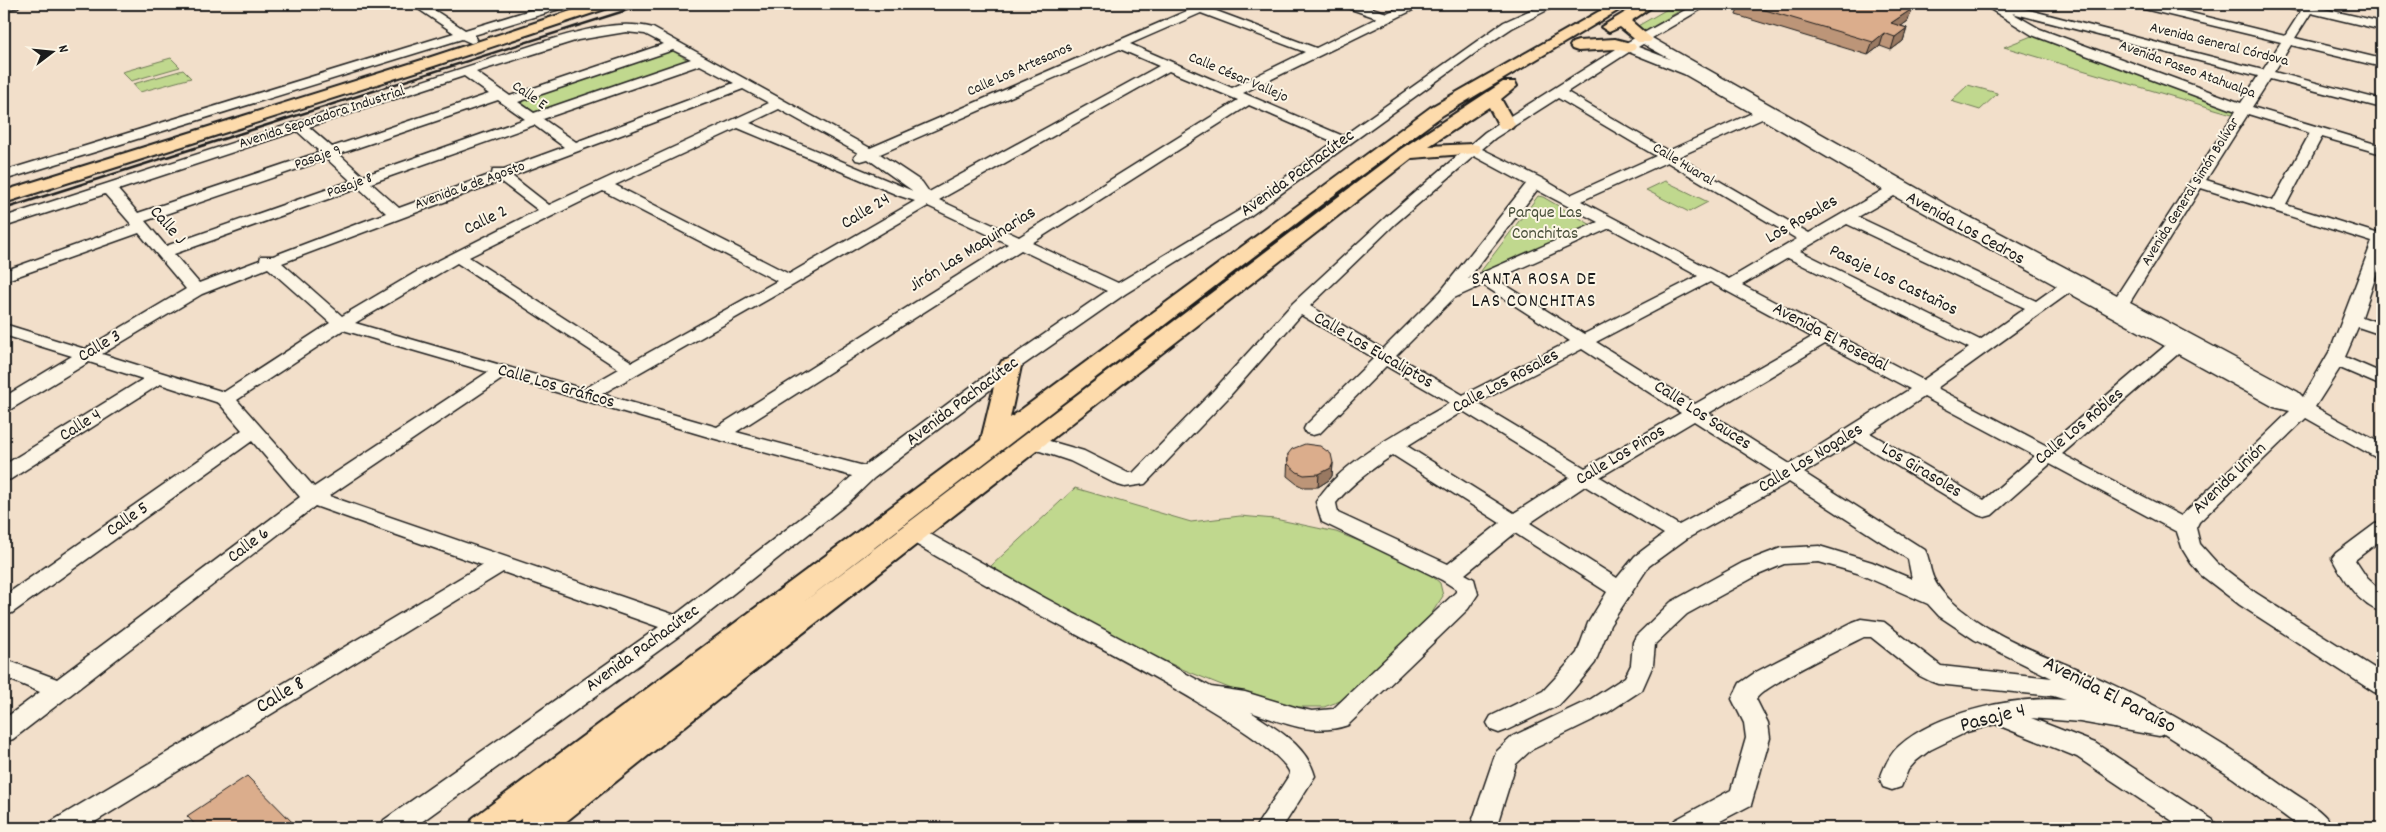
<svg xmlns="http://www.w3.org/2000/svg" width="2386" height="832" font-family="Dekko,sans-serif">
<style>
.green{fill:#c0d88e;stroke:#6e7a55}
.lines{fill:none;stroke-linecap:round;stroke-linejoin:round}
.minor-casing{stroke:#1c1c1c;stroke-width:3}
.major-casing{stroke:#1c1c1c;stroke-width:4}
.minor{fill:#fcf5e5;fill-rule:evenodd}
.major{fill:#fddbac;fill-rule:evenodd}
.rail-far1{stroke:#1c1c1c;stroke-width:2.5}
.rail{stroke:#1c1c1c;stroke-width:4}
.wall{fill:#bc9578;stroke:#1c1c1c}
.shaded-wall{fill:#997962;stroke:#1c1c1c}
.building{fill:#dbad8c;stroke:#1c1c1c}
.labels{text-anchor:middle;dominant-baseline:central;stroke-width:4;stroke-linejoin:round;paint-order:stroke}
.far-street-label{font-size:15px;fill:#1c1c1c;stroke:#fcf5e5}
.street-label{font-size:18px;fill:#1c1c1c;stroke:#fcf5e5}
.park-label{font-size:18px;fill:#4d543e;stroke:#fcf5e5}
.neighbourhood-label{font-size:19px;letter-spacing:1px;fill:#1c1c1c;stroke:#fcf5e5}
.near-street-label{font-size:21px;fill:#1c1c1c;stroke:#fcf5e5}
</style>
<rect width="100%" height="100%" fill="#f2dfca"/>
<filter id="ink" filterUnits="userSpaceOnUse"><feTurbulence type="fractalNoise" baseFrequency=".02" numOctaves="2"/><feDisplacementMap in="SourceGraphic" scale="10" xChannelSelector="R" yChannelSelector="G"/><feConvolveMatrix kernelMatrix="1 2 1 2 8 2 1 2 1" color-interpolation-filters="sRGB"/></filter>
<g filter="url(#ink)">
<!-- green -->
<g class="green">
<polygon points="1676,4 1691,4 1644,32 1636,27"/>
<polygon points="2034,35 2237,110 2232,114 2004,47"/>
<polygon points="670,49 691,62 537,114 518,100"/>
<polygon points="171,58 180,67 131,81 122,72"/>
<polygon points="183,70 191,78 140,92 133,84"/>
<polygon points="1968,85 1997,93 1997,94 1980,110 1951,101"/>
<polygon points="1665,181 1708,202 1689,212 1646,190"/>
<polygon points="1538,196 1543,197 1593,226 1487,275 1481,271"/>
<polygon points="1075,488 1191,522 1240,516 1275,519 1336,532 1419,565 1440,583 1443,596 1420,631 1351,697 1324,707 1295,707 1239,692 1182,669 1072,617 1019,586 991,566"/>
</g>
<g class="lines">
<defs>
<g id="minor">
<polygon points="4,4 20,4 18,7 4,10"/>
<polygon points="411,4 425,4 465,30 550,4 568,4 566,7 474,35 477,39 475,42 471,43 462,39 4,180 4,171 454,33"/>
<path d="M1203,4H1218L1211,9L1316,48L1377,18L1345,7L1343,4H1360L1387,13L1406,4H1421L1419,7L1243,93L1343,136L1504,22L1544,4H1559L1512,28L1485,46L1250,216L1125,294L1016,370L874,478L849,502L686,631L413,828H380L384,820L659,627L503,572L85,828H50L54,820L482,565L315,506L13,739L4,742V719L40,692L4,677V659L57,679L300,497L252,441L12,613L4,615V596L242,430L219,403L160,384L11,479L4,481V465L143,379L89,362L11,409L4,411V397L72,356L4,335V324L85,349L186,289L139,233L4,281V271L132,225L105,194L4,227V217L546,41C580,31 617,19 653,28L870,148ZM1201,13L1305,52L1232,88L1130,44ZM626,32L645,34L664,44L510,96L476,72L578,40ZM1120,49L1159,66L929,192L922,182L880,154ZM673,50L691,59L534,113L518,102ZM700,65L734,83L576,142L543,119ZM1169,71L1238,100L1019,237L939,200ZM464,76L489,94L332,147L309,127ZM743,89L769,103L549,205L512,176ZM498,100L525,119L363,176L339,154ZM1249,105L1334,142L1240,210L1118,283L1032,243ZM779,109L858,153L854,157L856,160L861,161L868,159L913,191L750,123ZM534,125L564,147L504,169H493L492,174L399,208L371,183ZM738,128L900,196L915,201L789,274L615,185ZM297,131L320,152L138,213L118,190ZM327,159L351,181L166,246L145,221ZM500,181L538,210L418,271L342,316L282,263ZM359,188L386,213L273,256H261L260,260L199,283L174,254ZM603,191L777,281L632,362L469,257ZM928,206L1008,244L717,427L602,394L795,284ZM1021,250L1107,291L1004,362L864,466L736,432ZM457,263L619,369L584,389L355,323ZM268,268L330,323L224,392L102,354L202,294ZM343,330L488,372L314,487L237,400ZM505,377L712,438L852,476L835,492L675,615L329,496Z"/>
<path d="M1696,4H1710L1652,38L1945,204L2117,295L2236,111L2032,35L1982,4H1996L2001,7L2006,4L2263,70L2281,42L2136,7L2134,4H2154L2285,36L2301,11L2282,7L2280,4H2317L2315,7L2382,22V30L2311,13L2295,38L2382,59V67L2291,45L2274,72L2382,100V108L2270,79L2252,107L2382,146V154L2322,137L2286,205L2376,233L2382,231V258L2362,317L2382,324V335L2358,327L2345,357L2382,373V386L2340,368L2315,407L2382,444V458L2375,457L2306,418L2199,522L2196,528L2200,544L2217,563L2256,593L2382,673V694L2374,692L2240,605L2201,575L2191,563L2183,550L2177,532L2050,464L1992,515L1985,517L1978,515L1856,441L1804,473L1925,550C1929,557 1929,564 1931,571C1934,583 1941,591 1949,599C1993,641 2057,658 2109,683C2171,712 2230,747 2285,787C2300,798 2326,811 2333,828H2301L2233,778L2164,734L2159,736L2080,722L2031,718L2095,743L2213,820L2217,828H2183L2077,757L1995,724L1967,732L1930,750L1916,761L1908,770L1901,787L1892,790L1883,787L1880,779C1884,767 1889,755 1899,746C1937,712 2017,695 2066,700L2053,696L1938,684L1930,681L1920,676L1871,637H1864C1846,646 1763,686 1756,699L1768,723L1770,738L1751,805L1707,828H1671L1675,820L1731,790L1746,738L1744,723L1732,699L1740,683L1756,672L1853,622L1861,619L1884,622L1941,666L2052,678L1975,640L1939,616L1928,604L1857,573L1819,562L1784,564L1758,575L1687,614L1655,644L1653,665L1642,690L1607,713L1531,750L1516,764L1496,828H1470L1496,752L1513,736L1591,699L1625,677L1631,665L1633,642L1636,636L1671,602L1742,563L1781,548L1819,546L1872,562L1912,579L1908,559L1789,482L1686,539L1649,566L1610,625L1595,663L1573,690L1559,705L1507,730L1499,733L1491,730L1487,723L1491,716L1543,691L1557,676L1577,653L1588,623L1607,592L1515,533L1465,574L1474,579L1478,594L1468,609L1348,725C1314,737 1284,723 1251,712C1277,730 1306,744 1315,776L1282,828H1255L1290,774C1281,738 1071,633 1029,609C988,586 947,563 907,539L904,534L907,529L914,527L921,529L1045,598L1211,687L1245,692L1298,708L1312,711L1333,709L1456,592V589L1442,580L1322,522L1316,502C1341,460 1408,428 1450,403L1386,366L1320,433L1313,435L1306,433L1304,429L1306,425L1374,358L1301,315L1227,399L1145,484L1125,487L1118,485L1070,461L1025,446L1022,442L1025,438L1032,436L1039,438L1084,451L1128,473H1133L1213,391L1293,303L1386,217L1485,132L1624,44ZM2012,13L2258,76L2241,103L2040,29ZM1643,44L1670,59L1638,47ZM1629,52L1684,74L1752,113L1668,151L1567,92ZM1558,98L1656,156L1570,195L1541,178L1482,149L1495,138ZM2248,114L2310,133L2273,201L2206,180ZM1762,119L1883,190L1809,233L1678,157ZM1474,156L1526,184L1441,291L1383,349L1310,306L1396,223ZM1667,162L1797,239L1729,279L1581,201ZM2201,188L2372,242L2331,349L2303,397L2298,392L2130,302ZM1537,190L1598,222L1468,279ZM1894,196L2057,286L2036,301L1858,217ZM1847,224L2025,308L1980,340L1800,251ZM1610,228L1698,276L1584,334L1496,279ZM1788,258L1969,348L1923,380L1742,285ZM1710,282L1812,337L1695,404L1596,342ZM1483,285L1570,341L1463,395L1396,356L1454,298ZM2069,293L2165,346L2047,446L1937,388ZM1825,344L1910,389L1790,464L1709,413ZM1582,349L1681,413L1585,468L1477,403ZM2178,354L2274,407L2290,411L2181,516L2062,454ZM1924,397L2035,456L1984,500L1870,433ZM1463,411L1570,477L1514,513L1407,446ZM1694,421L1775,473L1679,525L1600,477ZM1393,455L1500,523L1448,564L1338,513L1336,503C1352,483 1372,469 1393,455ZM1585,486L1664,534L1635,556L1617,578L1530,523Z"/>
<path d="M2382,522V539L2355,560L2367,578L2382,592V612C2359,605 2343,579 2332,558L2336,553L2375,524Z"/>
</g>
<g id="major">
<polygon points="592,4 613,4 611,7 434,66 4,203 4,191 422,60"/>
<polygon points="1612,4 1629,4 1443,115 1326,201 801,604 1401,149 1503,82 1515,82 1517,86 1501,99 1515,124 1512,128 1500,128 1489,107 1429,146 1472,144 1478,145 1481,149 1478,153 1412,158 735,686 558,828 518,828 522,818 509,828 469,828 473,818 981,440 999,366 1002,361 1010,359 1018,361 1021,366 1010,418 1431,107"/>
<polygon points="1639,4 1656,4 1631,21 1652,39 1650,42 1638,42 1620,27 1609,32 1601,27"/>
<polygon points="1615,39 1634,44 1636,47 1634,50 1628,52 1615,49 1578,51 1572,49 1570,46 1572,43 1578,41"/>
</g>
</defs>
<!-- minor casing -->
<use href="#minor" class="minor-casing"/>
<!-- major casing -->
<use href="#major" class="major-casing"/>
<!-- minor -->
<use href="#minor" class="minor"/>
<!-- major -->
<use href="#major" class="major"/>
<!-- rail-far1 -->
<polyline class="rail-far1" points="4,209 646,4"/>
<!-- rail -->
<polyline class="rail" points="4,209 8,208"/>
</g>
<!-- wall -->
<g class="wall">
<polygon points="1739,4 1896,4 1908,21 1901,26 1907,28 1903,41 1891,50 1880,46 1868,55 1736,15"/>
<polygon points="1288,454 1333,463 1332,476 1329,480 1318,487 1303,487 1297,484 1287,476"/>
</g>
<!-- shaded-wall -->
<g class="shaded-wall">
<polygon points="1912,9 1908,21 1889,35 1891,23"/>
<polygon points="1907,28 1903,41 1891,50 1895,37"/>
<polygon points="1884,33 1880,46 1868,55 1873,42"/>
<polygon points="1333,463 1332,476 1329,480 1318,487 1319,474"/>
</g>
<!-- building -->
<g class="building">
<polygon points="1745,4 1896,4 1912,9 1891,23 1907,28 1895,37 1884,33 1873,42"/>
<polygon points="1305,444 1320,446 1331,454 1333,463 1331,468 1319,474 1304,475 1297,472 1288,464 1288,454 1292,449"/>
<polygon points="247,776 298,828 198,828 187,816"/>
</g>
</g>
<g class="labels">
<!-- far-street labels -->
<g class="far-street-label">
<text transform="translate(2219 45) rotate(14)">Avenida General Córdova</text>
<text transform="translate(1020 70) rotate(-24)">Calle Los Artesanos</text>
<text transform="translate(2187 70) rotate(20)">Avenida Paseo Atahualpa</text>
<text transform="translate(1238 78) rotate(23)">Calle César Vallejo</text>
<text transform="translate(529 96) rotate(35)">Calle E</text>
<text transform="translate(322 118) rotate(-18)">Avenida Separadora Industrial</text>
<text transform="translate(318 158) rotate(-19)">Pasaje 9</text>
<text transform="translate(1683 165) rotate(31)">Calle Huaral</text>
<text transform="translate(350 186) rotate(-20)">Pasaje 8</text>
<text transform="translate(470 186) rotate(-20)">Avenida 6 de Agosto</text>
<text transform="translate(2191 192) rotate(-58)">Avenida General Simón Bolívar</text>
</g>
<!-- street labels -->
<g class="street-label">
<text transform="translate(1298 174) rotate(-36)">Avenida Pachacútec</text>
<text transform="translate(866 212) rotate(-31)">Calle 24</text>
<text transform="translate(1802 220) rotate(-30)">Los Rosales</text>
<text transform="translate(486 221) rotate(-26)">Calle 2</text>
<text transform="translate(167 226) rotate(49)">Calle J</text>
<text transform="translate(1965 229) rotate(29)">Avenida Los Cedros</text>
<text transform="translate(973 250) rotate(-32)">Jirón Las Maquinarias</text>
<text transform="translate(1893 281) rotate(26)">Pasaje Los Castaños</text>
<text transform="translate(1830 338) rotate(28)">Avenida El Rosedal</text>
<text transform="translate(100 347) rotate(-31)">Calle 3</text>
<text transform="translate(1373 351) rotate(30)">Calle Los Eucaliptos</text>
<text transform="translate(1506 382) rotate(-28)">Calle Los Rosales</text>
<text transform="translate(556 387) rotate(16)">Calle Los Gráficos</text>
<text transform="translate(963 402) rotate(-37)">Avenida Pachacútec</text>
<text transform="translate(1702 416) rotate(33)">Calle Los Sauces</text>
<text transform="translate(81 426) rotate(-32)">Calle 4</text>
<text transform="translate(2080 427) rotate(-40)">Calle Los Robles</text>
<text transform="translate(1621 456) rotate(-31)">Calle Los Pinos</text>
<text transform="translate(1811 459) rotate(-31)">Calle Los Nogales</text>
<text transform="translate(1921 471) rotate(31)">Los Girasoles</text>
<text transform="translate(2230 479) rotate(-44)">Avenida Unión</text>
<text transform="translate(128 520) rotate(-35)">Calle 5</text>
<text transform="translate(249 546) rotate(-37)">Calle 6</text>
<text transform="translate(643 649) rotate(-36)">Avenida Pachacútec</text>
</g>
<!-- park labels -->
<g class="park-label">
<text x="1545" y="213">Parque Las<tspan x="1545" dy="21">Conchitas</tspan></text>
</g>
<!-- neighbourhood labels -->
<g class="neighbourhood-label">
<text x="1534" y="280">SANTA ROSA DE<tspan x="1534" dy="22">LAS CONCHITAS</tspan></text>
</g>
<!-- near-street labels -->
<g class="near-street-label">
<text transform="translate(281 696) rotate(-31)">Calle 8</text>
<text transform="translate(2109 696) rotate(27)">Avenida El Paraíso</text>
<text transform="translate(1993 719) rotate(-14)">Pasaje 4</text>
</g>
</g>
<!-- margin -->
<rect width="2386" height="832" fill="none" stroke="#fcf5e5" stroke-width="20"/>
<rect x="10" y="10" width="2366" height="812" fill="none" stroke="#1c1c1c" stroke-width="2" filter="url(#ink)"/>
<!-- north arrow -->
<g transform="translate(52 52) rotate(74)" stroke="#fcf5e5" stroke-width="4" paint-order="stroke">
<path d="M0-4L9 19L0 12L-9 19Z" fill="#1c1c1c"/>
<text y="-8" font-size="14" font-weight="bold" text-anchor="middle" fill="#1c1c1c">N</text>
</g>
</svg>
